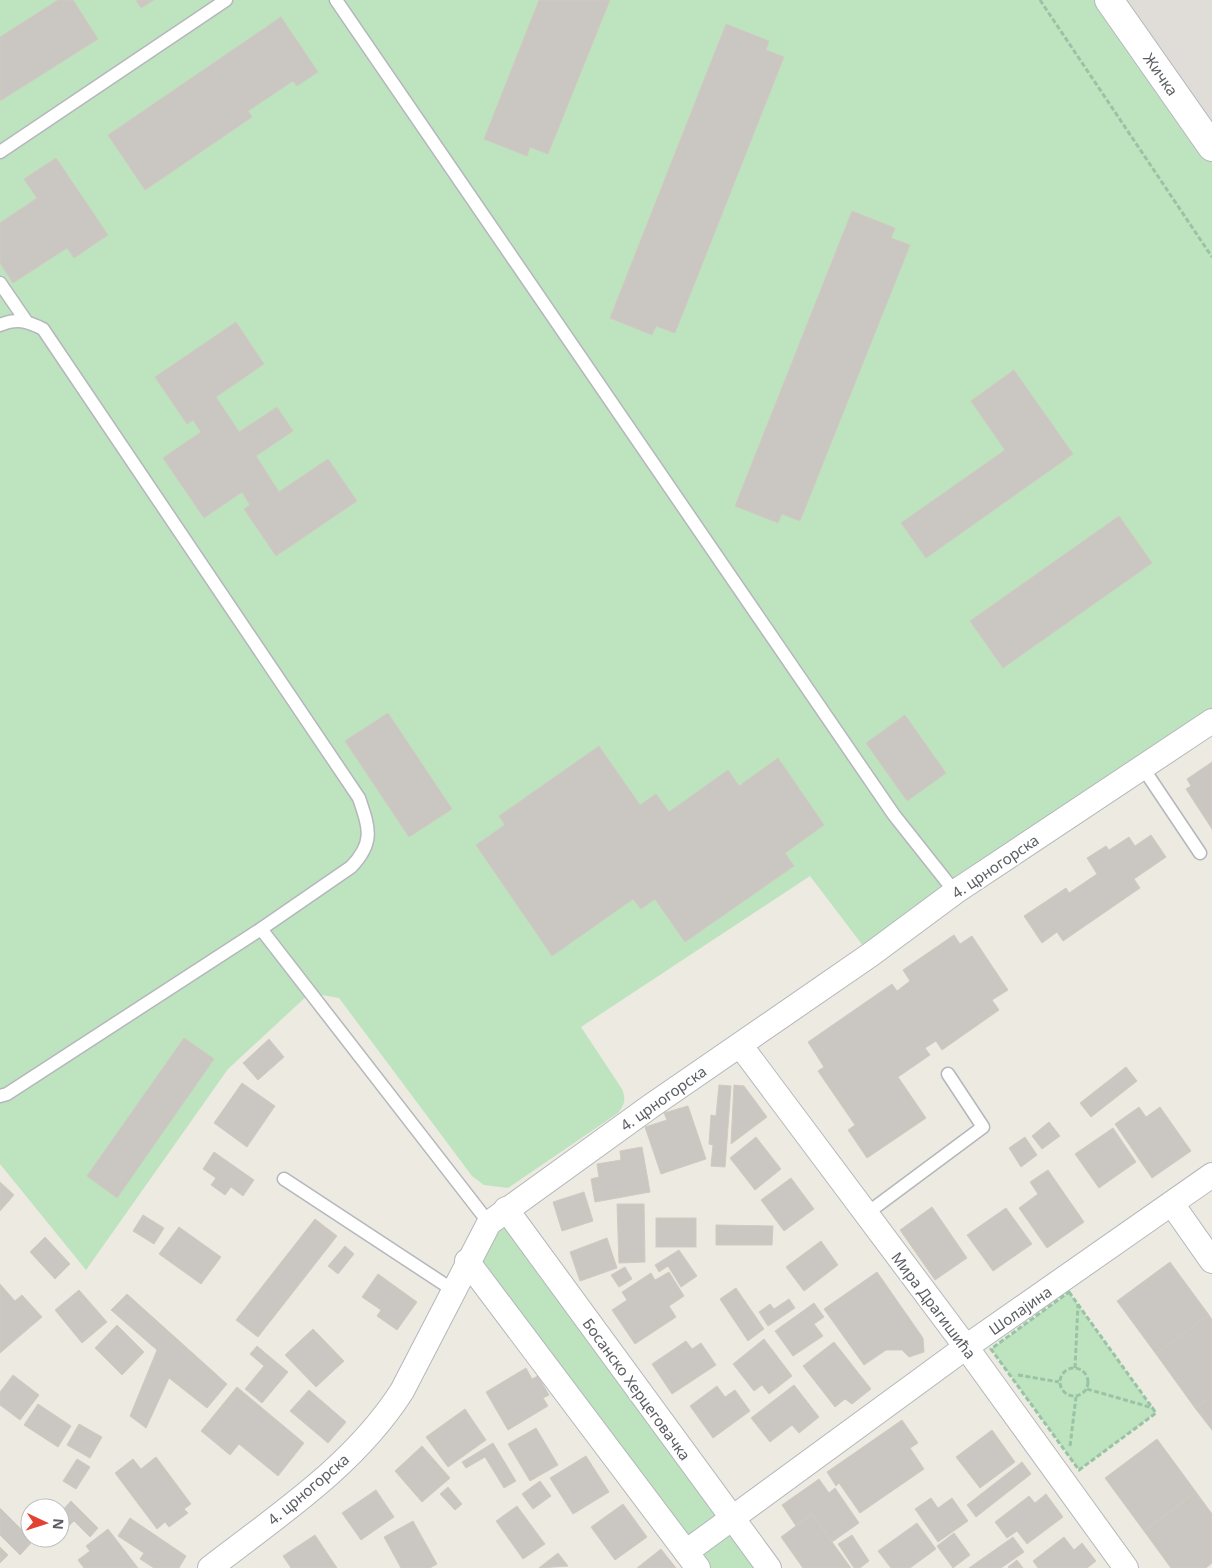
<svg xmlns="http://www.w3.org/2000/svg" width="1212" height="1568" font-family="'Noto Sans',sans-serif">
<style>
.industrial{fill:#e0ddd9}
.green{fill:#bee3bf}
.building{fill:#cac6c1;stroke:#d0cbc0}
.lines{fill:none;stroke-linecap:round;stroke-linejoin:round}
.lane-casing{stroke:#b4b7bb;stroke-width:15}
.street-casing{stroke:#b4b7bb;stroke-width:26}
.secondary-casing{stroke:#b5b8bd;stroke-width:30}
.path{stroke:#98c3a5;stroke-width:3;stroke-dasharray:5 2.5;stroke-linecap:butt}
.lane{stroke:#fff;stroke-width:12}
.street{stroke:#fff;stroke-width:24}
.secondary{stroke:#fff;stroke-width:28}
.labels{text-anchor:middle;dominant-baseline:central;stroke-width:4;stroke-linejoin:round;paint-order:stroke}
.street-label{font-size:15px;fill:#5a5d62;stroke:#fff}
</style>
<rect width="100%" height="100%" fill="#eceae1"/>
<!-- industrial -->
<polygon class="industrial" points="1109,0 1212,0 1212,147"/>
<!-- green -->
<g class="green">
<path d="M0,0H1109L1212,147V721L870,955L810,876L581,1027L622,1089C626,1099 625,1104 618,1113L508,1188L484,1185L472,1176L339,998L310,993L228,1069L86,1270L0,1164Z"/>
<polygon points="506,1209 769,1568 698,1568 467,1261"/>
<polygon points="1069,1292 1156,1413 1079,1470 991,1349"/>
</g>
<!-- building -->
<g class="building">
<polygon points="58,0 73,0 98,39 0,101 0,37"/>
<polygon points="136,0 154,0 141,8"/>
<polygon points="539,0 610,0 548,154 530,147 527,156 484,139"/>
<polygon points="281,17 318,72 297,86 293,81 248,111 252,117 145,190 108,135"/>
<polygon points="726,24 769,41 766,50 784,57 675,333 656,326 652,335 610,318"/>
<polygon points="56,158 108,235 74,258 67,248 13,283 0,263 0,223 37,198 24,179"/>
<polygon points="852,211 895,228 891,238 910,245 800,521 782,514 778,523 735,506"/>
<polygon points="236,322 264,364 216,397 239,432 277,407 293,431 256,456 279,492 328,459 357,501 276,556 244,509 250,505 242,492 204,518 163,458 201,432 193,420 187,424 155,377"/>
<polygon points="1014,370 1073,454 926,558 901,523 1005,450 971,401"/>
<polygon points="1119,516 1152,563 1003,668 970,621"/>
<polygon points="388,713 452,809 409,837 345,741"/>
<polygon points="905,715 946,773 907,801 866,743"/>
<polygon points="599,746 640,805 656,794 669,812 728,770 739,786 778,758 824,825 785,853 794,866 685,942 655,899 641,909 633,899 552,956 476,845 505,825 499,816"/>
<polygon points="1212,762 1212,829 1186,789 1191,786 1187,779"/>
<polygon points="1151,835 1166,857 1134,879 1140,888 1063,941 1057,932 1042,943 1024,916 1066,888 1069,893 1097,874 1087,858 1106,846 1109,850 1129,837 1135,846"/>
<polygon points="954,935 960,944 972,936 1008,990 992,1000 999,1010 942,1050 936,1041 925,1048 930,1055 898,1077 926,1118 867,1158 848,1130 855,1125 818,1071 824,1067 808,1042 892,984 897,991 910,981 903,970"/>
<polygon points="184,1038 214,1059 117,1198 87,1176"/>
<polygon points="269,1039 284,1057 258,1080 243,1063"/>
<polygon points="1126,1067 1137,1081 1091,1117 1080,1103"/>
<polygon points="242,1083 275,1106 247,1147 214,1123"/>
<polygon points="719,1085 731,1086 725,1167 711,1166 713,1145 709,1144 711,1115 716,1116"/>
<polygon points="734,1085 744,1086 767,1117 731,1144"/>
<polygon points="688,1106 706,1159 661,1174 645,1127 667,1120 664,1113"/>
<polygon points="1139,1107 1146,1117 1160,1107 1191,1151 1152,1178 1115,1124"/>
<polygon points="1049,1122 1060,1136 1042,1149 1032,1136"/>
<polygon points="1113,1128 1136,1162 1099,1188 1075,1154"/>
<polygon points="756,1137 781,1169 755,1190 730,1158"/>
<polygon points="1025,1137 1037,1155 1021,1167 1009,1148"/>
<polygon points="642,1147 650,1192 595,1202 591,1179 599,1177 597,1164 621,1160 620,1151"/>
<polygon points="214,1152 254,1180 243,1196 231,1187 225,1195 211,1185 216,1178 203,1169"/>
<polygon points="1048,1170 1084,1222 1047,1248 1019,1208 1038,1194 1030,1182"/>
<polygon points="791,1178 814,1209 784,1231 761,1200"/>
<polygon points="0,1182 14,1195 0,1211"/>
<polygon points="584,1192 593,1221 562,1231 553,1202"/>
<polygon points="617,1204 644,1204 645,1262 619,1263"/>
<polygon points="932,1207 967,1258 935,1280 900,1230"/>
<polygon points="1006,1208 1032,1244 993,1271 967,1235"/>
<polygon points="143,1215 164,1228 154,1244 133,1231"/>
<rect x="656" y="1218" width="40" height="29"/>
<polygon points="315,1219 337,1236 258,1337 236,1320"/>
<polygon points="716,1225 773,1226 772,1245 716,1245"/>
<polygon points="179,1227 221,1257 201,1284 159,1254"/>
<polygon points="45,1237 70,1264 55,1279 30,1252"/>
<polygon points="607,1238 617,1268 580,1281 570,1252"/>
<polygon points="821,1241 838,1265 804,1291 786,1267"/>
<polygon points="345,1246 354,1254 338,1274 328,1266"/>
<polygon points="679,1250 697,1276 681,1287 668,1266 659,1272 655,1265"/>
<polygon points="1170,1262 1209,1315 1156,1354 1117,1301"/>
<polygon points="625,1267 632,1279 619,1287 611,1275"/>
<polygon points="669,1272 684,1296 669,1306 676,1317 635,1344 612,1310 627,1300 622,1292 651,1273 655,1280"/>
<polygon points="877,1272 923,1338 924,1352 909,1357 902,1350 886,1350 864,1365 824,1309"/>
<polygon points="378,1274 417,1302 397,1330 377,1316 381,1310 362,1297"/>
<polygon points="0,1284 15,1301 22,1295 42,1317 0,1353"/>
<polygon points="736,1288 764,1329 748,1341 720,1299"/>
<polygon points="79,1290 107,1322 82,1343 55,1310"/>
<polygon points="127,1294 227,1384 207,1408 169,1378 146,1428 130,1416 157,1350 111,1310"/>
<polygon points="789,1299 795,1308 768,1326 759,1312 770,1304 774,1309"/>
<polygon points="814,1303 824,1317 814,1324 823,1336 793,1356 775,1331"/>
<polygon points="1209,1315 1212,1320 1212,1396 1195,1408 1156,1354"/>
<polygon points="117,1325 144,1352 122,1375 95,1348"/>
<polygon points="313,1329 344,1361 316,1387 285,1355"/>
<polygon points="764,1339 792,1376 769,1394 762,1385 754,1391 733,1364"/>
<polygon points="686,1341 692,1349 701,1343 716,1365 672,1394 652,1364"/>
<polygon points="834,1342 871,1389 852,1404 845,1399 835,1407 803,1366"/>
<polygon points="257,1346 288,1372 262,1403 245,1389 264,1366 250,1354"/>
<polygon points="526,1368 532,1379 538,1376 549,1395 543,1398 548,1406 508,1430 486,1392"/>
<polygon points="13,1375 39,1395 20,1420 0,1405 0,1392"/>
<polygon points="794,1385 819,1417 799,1433 792,1425 770,1442 751,1418"/>
<polygon points="717,1386 725,1397 735,1390 750,1411 713,1438 690,1406"/>
<polygon points="237,1387 304,1443 278,1476 239,1444 230,1455 201,1431"/>
<polygon points="309,1390 346,1422 328,1443 290,1411"/>
<polygon points="1212,1396 1212,1430 1195,1408"/>
<polygon points="38,1404 71,1426 58,1447 24,1425"/>
<polygon points="465,1409 486,1440 448,1467 426,1437"/>
<polygon points="902,1420 918,1443 910,1448 924,1469 860,1513 839,1483 836,1486 827,1472"/>
<polygon points="79,1424 102,1437 90,1458 67,1445"/>
<polygon points="536,1428 558,1465 530,1481 508,1444"/>
<polygon points="992,1430 1015,1462 980,1488 956,1457"/>
<polygon points="1157,1439 1196,1492 1144,1531 1105,1478"/>
<polygon points="493,1443 516,1481 504,1488 485,1457 466,1468 462,1462"/>
<polygon points="422,1446 450,1478 422,1502 395,1471"/>
<polygon points="586,1456 609,1492 573,1514 550,1478"/>
<polygon points="156,1457 191,1504 184,1509 188,1513 169,1527 165,1522 157,1529 115,1473 133,1459 141,1469"/>
<polygon points="77,1459 90,1467 76,1489 63,1481"/>
<polygon points="1022,1462 1031,1474 976,1517 967,1505"/>
<polygon points="819,1479 829,1493 835,1488 859,1523 832,1542 812,1514 796,1526 782,1505"/>
<polygon points="540,1481 551,1496 533,1509 522,1494"/>
<polygon points="448,1487 462,1504 455,1510 440,1494"/>
<polygon points="376,1490 394,1517 361,1540 342,1513"/>
<polygon points="1196,1492 1212,1514 1212,1563 1206,1568 1171,1568 1144,1531"/>
<polygon points="1046,1494 1063,1517 1027,1544 1017,1531 1007,1538 995,1522 1029,1496 1035,1503"/>
<polygon points="931,1498 938,1508 952,1498 968,1521 938,1542 915,1509"/>
<polygon points="71,1501 98,1528 90,1537 74,1521 62,1532 60,1530 60,1513"/>
<polygon points="623,1504 647,1537 615,1560 591,1527"/>
<polygon points="517,1506 545,1544 523,1559 496,1521"/>
<polygon points="0,1508 33,1541 20,1555 0,1535"/>
<polygon points="812,1514 832,1542 851,1568 803,1568 781,1537"/>
<polygon points="130,1518 186,1556 179,1568 154,1568 140,1559 144,1553 118,1536"/>
<polygon points="413,1521 437,1564 430,1568 401,1568 384,1537"/>
<polygon points="917,1523 936,1549 910,1568 891,1568 878,1551"/>
<polygon points="108,1529 138,1568 84,1568 78,1560 90,1551 86,1546"/>
<polygon points="954,1533 970,1555 953,1568 937,1546"/>
<polygon points="315,1535 337,1568 291,1568 283,1556"/>
<polygon points="852,1535 869,1561 860,1568 854,1568 838,1544"/>
<polygon points="1013,1537 1024,1552 1001,1568 969,1568"/>
<polygon points="1064,1537 1074,1550 1082,1543 1096,1561 1087,1568 1038,1568 1033,1561"/>
<polygon points="0,1547 8,1555 0,1563"/>
<polygon points="661,1549 676,1568 637,1568"/>
<polygon points="558,1553 568,1566 539,1568"/>
<polygon points="1017,1560 1023,1568 1009,1568 1008,1567"/>
</g>
<g class="lines">
<defs>
<g id="lane">
<polyline points="336,0 894,815 955,892"/>
<polyline points="0,152 226,0"/>
<polyline points="0,283 26,321"/>
<path d="M0,325C17,318 27,321 43,329L359,798C369,828 375,842 351,867L261,929L489,1223"/>
<polyline points="1143,768 1200,853"/>
<polyline points="0,1096 7,1094 261,929"/>
<polyline points="284,1179 453,1290"/>
<polyline points="866,1214 983,1127 948,1074"/>
</g>
<g id="street">
<polyline points="740,1045 966,1347 1126,1568"/>
<polyline points="1172,1204 1212,1261"/>
<polyline points="506,1209 769,1568"/>
<polyline points="467,1261 698,1568"/>
<polyline points="686,1552 966,1347 1212,1175"/>
<path d="M210,1568C278,1515 354,1466 402,1391L489,1223L651,1106L870,955L955,892L1212,721"/>
</g>
<polyline id="secondary" points="1109,0 1212,147"/>
</defs>
<!-- lane casing -->
<use href="#lane" class="lane-casing"/>
<!-- street casing -->
<use href="#street" class="street-casing"/>
<!-- secondary casing -->
<use href="#secondary" class="secondary-casing"/>
<!-- path -->
<g class="path">
<polyline points="1040,0 1212,257"/>
<polygon points="1069,1292 1156,1413 1079,1470 991,1349"/>
<circle cx="1074" cy="1382" r="14"/>
<polyline points="1075,1368 1078,1304"/>
<polyline points="1018,1375 1059,1382"/>
<polyline points="1087,1389 1153,1408"/>
<polyline points="1070,1446 1076,1397"/>
</g>
<!-- lane -->
<use href="#lane" class="lane"/>
<!-- street -->
<use href="#street" class="street"/>
<!-- secondary -->
<use href="#secondary" class="secondary"/>
</g>
<g class="labels">
<!-- street labels -->
<g class="street-label">
<text transform="translate(1161 74) rotate(55)">Жичка</text>
<text transform="translate(995 866) rotate(-34)">4. црногорска</text>
<text transform="translate(663 1098) rotate(-35)">4. црногорска</text>
<text transform="translate(934 1305) rotate(53)">Мира Драгишића</text>
<text transform="translate(1020 1310) rotate(-35)">Шолајина</text>
<text transform="translate(637 1389) rotate(54)">Босанско Херцеговачка</text>
<text transform="translate(308 1489) rotate(-40)">4. црногорска</text>
</g>
</g>
<!-- north arrow -->
<g transform="translate(45 1523) rotate(94)"><circle r="24" fill="#ffffff" stroke="#bdbec0"/>
<path d="M0-4L9 19L0 12L-9 19Z" fill="#e14233"/>
<text y="-8" font-size="14" font-weight="bold" text-anchor="middle" fill="#5a5d62">N</text>
</g>
</svg>
